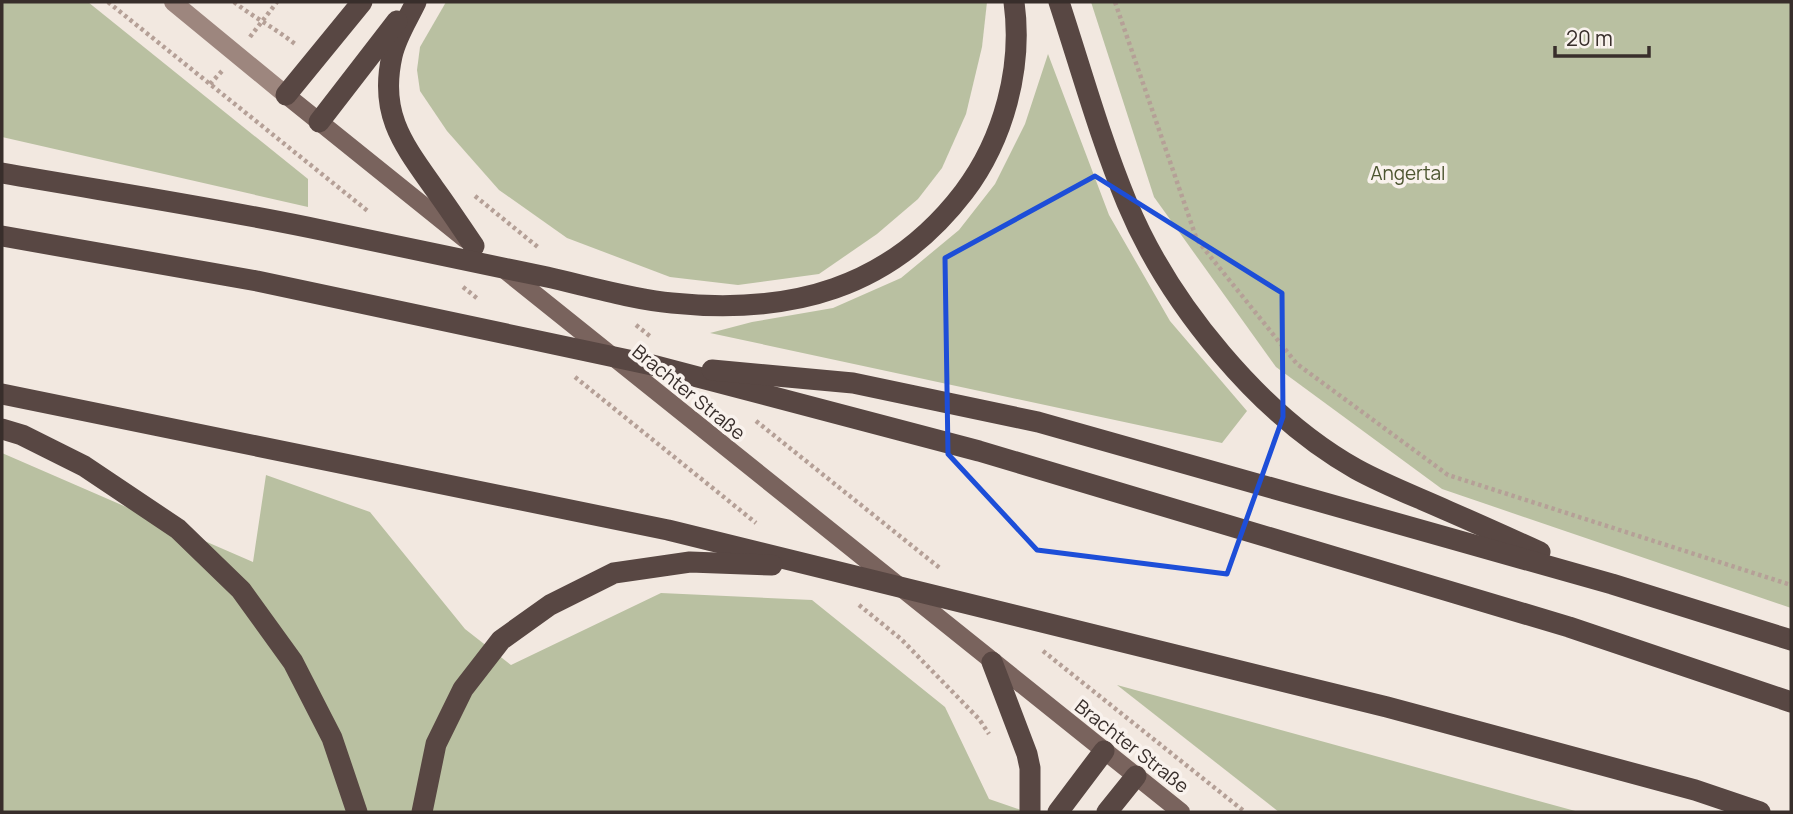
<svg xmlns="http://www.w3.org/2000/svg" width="1793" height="814" font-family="Manrope,sans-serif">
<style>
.green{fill:#b9c0a1}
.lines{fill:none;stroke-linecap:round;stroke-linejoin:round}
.path{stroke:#b5a097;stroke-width:4.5;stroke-dasharray:3.5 3.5;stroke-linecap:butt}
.secondary{stroke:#9d867e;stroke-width:18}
.primary{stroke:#79635d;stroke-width:18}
.motorway{stroke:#584743;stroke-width:21}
.marked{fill:none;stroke:#1d4ed8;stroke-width:5;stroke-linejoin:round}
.labels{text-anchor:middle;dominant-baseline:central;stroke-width:7;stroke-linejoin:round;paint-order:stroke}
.park-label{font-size:19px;fill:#4c5530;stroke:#f9f2ed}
.street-label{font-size:19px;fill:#382e2b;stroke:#f9f2ed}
</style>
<rect width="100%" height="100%" fill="#f2e8e0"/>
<!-- green -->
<g class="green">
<polygon points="2,2 88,2 308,179 308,207 2,137"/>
<polygon points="446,2 987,2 982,47 966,114 942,168 918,199 877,234 819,274 738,285 670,277 567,238 499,190 447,131 420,91 417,70 420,47"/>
<polygon points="1091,2 1791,2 1791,608 1442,489 1276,367 1154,197"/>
<polygon points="1048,54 1109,215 1170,321 1247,411 1222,443 710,333 752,322 833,308 901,278 959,230 995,184 1025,124"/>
<polygon points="2,453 253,562 266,475 370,512 465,629 511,665 661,593 812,600 945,707 989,799 1027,812 2,812"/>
<polygon points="1117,685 1579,812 1279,812"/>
</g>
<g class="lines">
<!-- path -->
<g class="path">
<polyline points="108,2 369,212"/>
<path d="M234,2C253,17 275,28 295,44"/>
<polyline points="1115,2 1197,240 1297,364 1448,475 1791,585"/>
<polyline points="250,37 277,2"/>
<polyline points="210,84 222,71"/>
<polyline points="475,196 539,248"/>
<polyline points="463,287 478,299"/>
<polyline points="636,325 651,337"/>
<polyline points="575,377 756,523"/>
<polyline points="756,421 941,569"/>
<polyline points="859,605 901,639 979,719 989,734"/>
<polyline points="1043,651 1245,812"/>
</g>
<!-- secondary -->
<polyline class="secondary" points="173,2 286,95"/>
<!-- primary -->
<g class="primary">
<polyline points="286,95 465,239"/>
<polyline points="501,267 1181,812"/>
</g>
<!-- motorway -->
<g class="motorway">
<path d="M416,2C408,19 396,37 392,56C379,114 403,144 434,188C448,207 461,227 474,246"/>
<path d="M1059,2C1081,69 1100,138 1127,203C1169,304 1260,415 1356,469C1385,485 1417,497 1448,511C1478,524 1509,538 1540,552"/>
<polyline points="286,95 362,2"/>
<polyline points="319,122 397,21"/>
<path d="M2,173C110,192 218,208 326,231C399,246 473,262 547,277C587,286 631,299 672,303C790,315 890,289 964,192C1004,139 1023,67 1014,2"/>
<polyline points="2,236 257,281 652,365 979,451 1569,627 1791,702"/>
<polyline points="712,370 853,383 1038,422 1612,584 1791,640"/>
<polyline points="2,394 668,530 1387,707 1695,790 1760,812"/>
<polyline points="2,429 22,435 84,466 178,529 241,590 293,662 332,738 357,812"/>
<polyline points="992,662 1027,754 1030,768 1030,812"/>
<polyline points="422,812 436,744 463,689 501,640 550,605 614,573 690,562 772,565"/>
<polyline points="1058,812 1104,751"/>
<polyline points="1107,812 1136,776"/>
</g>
</g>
<!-- marked area -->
<path class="marked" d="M1095,176L1282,293L1283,417L1227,574L1037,550L948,454L945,258Z"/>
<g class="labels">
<!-- park labels -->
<g class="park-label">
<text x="1408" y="173">Angertal</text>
</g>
<!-- street labels -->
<g class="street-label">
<text transform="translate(689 392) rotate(39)">Brachter Straße</text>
<text transform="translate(1132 746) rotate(38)">Brachter Straße</text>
</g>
</g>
<!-- border -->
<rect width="1793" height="814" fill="none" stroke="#382e2b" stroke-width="7"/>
<!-- scale -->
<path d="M1555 46v10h94v-10" fill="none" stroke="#382e2b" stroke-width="3.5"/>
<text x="1566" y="46" font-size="21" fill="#382e2b" stroke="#f9f2ed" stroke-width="5" paint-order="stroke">20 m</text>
</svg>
